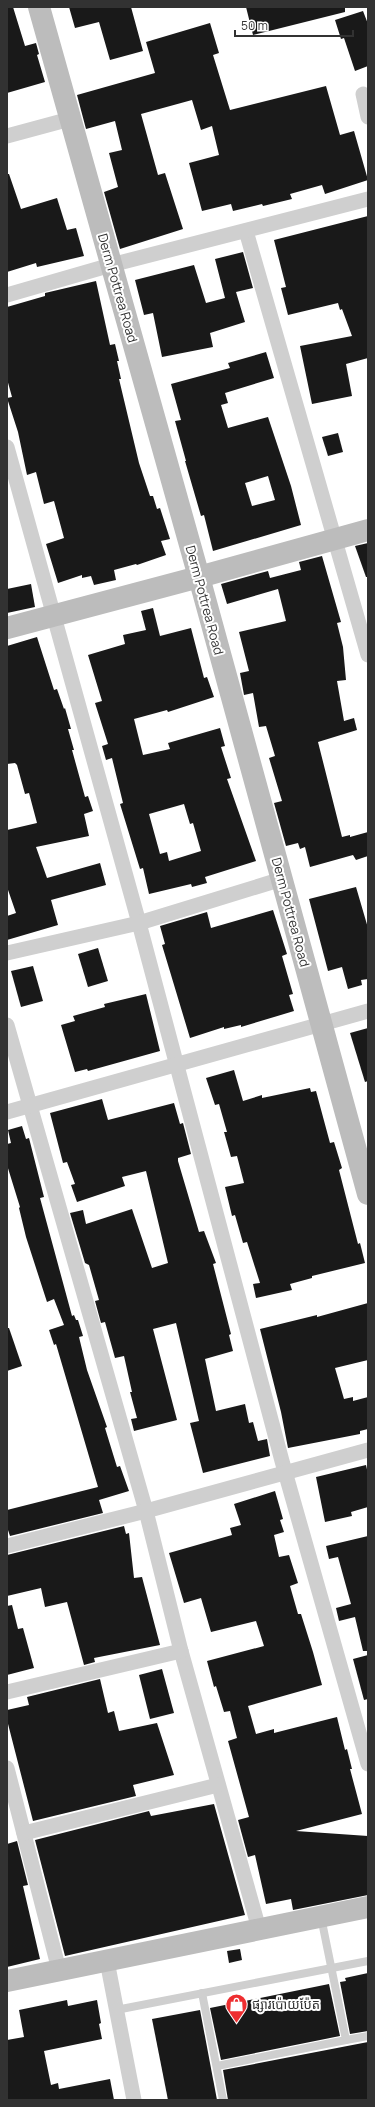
<svg xmlns="http://www.w3.org/2000/svg" width="375" height="2107" font-family="Manrope,'Noto Sans Khmer',sans-serif">
<style>
.building{fill:#191919;fill-rule:evenodd}
.lines{fill:none;stroke-linecap:round;stroke-linejoin:round}
.lane{stroke:#cfcfcf;stroke-width:8}
.street{stroke:#cfcfcf;stroke-width:15}
.secondary{stroke:#bcbcbc;stroke-width:22}
.labels{text-anchor:middle;dominant-baseline:central;stroke-width:4;stroke-linejoin:round;paint-order:stroke}
.street-label{font-size:13px;fill:#323232;stroke:#fff}
.poi-label{font-size:13px;fill:#323232;stroke:#fff;text-anchor:start}
</style>
<rect width="100%" height="100%" fill="#fff"/>
<!-- building -->
<g class="building">
<polygon points="7,7 13,7 25,46 36,43 39,54 37,55 45,82 7,93"/>
<polygon points="69,7 131,7 143,51 110,60 99,22 75,28"/>
<polygon points="246,7 345,7 345,12 253,35"/>
<polygon points="363,11 368,24 368,66 355,71 344,38 341,39 335,20"/>
<polygon points="210,23 219,53 213,55 230,110 326,86 340,135 354,131 368,180 325,194 322,185 290,194 292,199 263,206 262,204 233,211 231,204 202,211 189,163 219,155 212,126 201,130 192,100 141,114 158,175 165,173 183,229 120,249 104,192 118,187 109,153 122,150 115,121 86,129 77,95 155,73 146,42"/>
<polygon points="7,174 9,174 21,209 57,198 67,230 76,228 84,256 37,267 36,263 7,272"/>
<polygon points="368,216 368,358 346,364 352,396 312,404 300,346 352,336 342,309 340,310 338,303 288,315 281,288 286,287 274,240"/>
<polygon points="243,252 253,288 236,292 245,322 210,333 213,347 162,357 153,313 144,315 135,280 194,265 206,303 225,298 215,259"/>
<polygon points="96,281 110,345 115,344 119,361 117,361 121,379 119,379 139,463 150,496 153,496 157,509 160,508 170,539 161,541 166,555 137,565 136,564 114,570 116,580 94,585 91,576 82,578 82,575 58,583 46,544 64,538 54,501 44,504 36,472 27,475 18,432 7,398 12,397 7,379 7,307 45,296 45,293"/>
<path d="M266,352L274,378L225,393L228,403L221,405L228,428L268,417L291,486L301,525L213,551L204,515L201,516L185,461H186L175,421L181,420L171,384L230,368L228,363ZM268,476L275,500L252,506L245,483Z"/>
<polygon points="338,433 343,452 328,456 322,437"/>
<polygon points="368,543 368,577 366,577 355,546"/>
<polygon points="322,556 341,622 337,623 343,647 346,680 337,681 344,721 354,718 357,730 318,742 342,837 350,835 350,837 368,832 368,856 356,860 353,855 310,867 305,847 300,849 298,843 286,846 274,803 282,801 269,758 275,756 266,726 259,727 253,693 244,695 240,673 249,671 239,632 286,621 278,589 227,604 221,584 268,571 270,578 301,570 299,562"/>
<polygon points="31,584 35,607 7,613 7,589"/>
<path d="M153,608L160,636L191,628L204,678L207,677L214,697L168,712L167,710L134,719L143,755L170,749L168,743L220,728L225,746L221,747L231,778L227,779L256,861L205,877L207,883L192,887L191,884L149,894L143,868L140,869L120,804L123,803L112,758L106,760L102,746L108,744L95,703L102,701L88,655L125,644L123,635L146,630L141,611ZM184,804L190,824L193,823L201,851L169,861L167,852L160,854L149,814Z"/>
<polygon points="37,637 54,690 57,689 64,709 65,708 71,729 68,729 74,750 72,750 85,797 88,796 93,811 84,814 89,836 36,847 47,878 100,863 106,885 51,900 58,925 7,940 7,916 16,913 7,887 7,830 37,823 29,793 25,794 17,765 15,763 7,764 7,646"/>
<polygon points="356,887 368,928 368,979 361,980 362,985 348,989 342,967 328,971 309,899"/>
<polygon points="273,910 287,954 282,956 293,994 289,995 294,1011 241,1027 241,1025 224,1029 224,1027 190,1038 162,945 165,944 160,926 207,912 211,928"/>
<polygon points="98,948 108,981 88,987 78,954"/>
<polygon points="33,966 43,1001 21,1007 11,971"/>
<polygon points="146,994 160,1051 88,1071 87,1069 75,1072 61,1025 75,1021 73,1016 105,1007 104,1004"/>
<polygon points="368,1028 368,1081 365,1082 350,1033"/>
<polygon points="234,1070 243,1101 262,1095 262,1098 310,1088 311,1092 316,1091 330,1143 334,1142 342,1168 339,1170 358,1244 360,1243 365,1263 312,1276 312,1278 290,1284 292,1290 256,1298 253,1284 260,1283 247,1242 243,1243 235,1215 232,1216 225,1187 244,1183 237,1156 231,1157 224,1132 227,1132 219,1104 215,1105 206,1078"/>
<polygon points="102,1099 108,1120 174,1103 180,1124 183,1123 191,1154 178,1158 178,1161 199,1232 204,1231 216,1263 213,1264 231,1334 229,1335 233,1351 205,1359 216,1411 245,1404 249,1423 253,1422 258,1441 267,1439 270,1456 203,1473 190,1423 199,1421 176,1323 153,1329 177,1420 134,1431 131,1419 137,1418 130,1392 132,1392 124,1356 115,1358 105,1322 101,1323 95,1301 99,1300 89,1265 85,1263 70,1213 83,1210 86,1224 132,1209 152,1268 168,1263 146,1171 122,1177 125,1186 77,1202 71,1185 75,1184 67,1162 63,1163 50,1113"/>
<polygon points="22,1126 26,1139 29,1138 44,1197 40,1198 72,1316 74,1315 76,1320 78,1320 83,1336 79,1337 87,1370 107,1427 105,1428 117,1467 120,1466 129,1491 99,1500 103,1513 10,1536 7,1527 7,1510 98,1487 56,1344 54,1345 49,1330 64,1325 54,1299 47,1302 26,1237 19,1208 20,1207 7,1165 7,1144 11,1143 8,1130"/>
<polygon points="368,1303 368,1360 335,1368 344,1399 353,1397 353,1401 368,1397 368,1429 360,1431 360,1434 288,1448 281,1412 260,1329 317,1315 317,1317"/>
<polygon points="7,1328 9,1328 22,1366 7,1371"/>
<polygon points="366,1465 368,1474 368,1507 351,1512 352,1516 325,1522 316,1477"/>
<polygon points="275,1491 283,1519 280,1520 284,1532 274,1535 279,1557 289,1555 298,1583 290,1586 298,1614 301,1614 313,1652 322,1685 248,1706 256,1734 274,1729 274,1733 337,1717 345,1750 347,1749 352,1769 350,1769 362,1814 296,1831 368,1836 368,1895 293,1910 291,1899 266,1904 255,1855 248,1857 238,1820 249,1817 228,1741 237,1738 230,1711 224,1712 216,1686 214,1687 207,1661 264,1646 256,1621 211,1632 201,1598 184,1603 169,1553 232,1535 230,1528 241,1525 234,1504"/>
<polygon points="124,1526 126,1534 129,1533 134,1578 142,1577 160,1645 94,1658 95,1662 84,1665 67,1602 45,1607 41,1588 7,1596 7,1555"/>
<polygon points="368,1536 368,1651 363,1651 355,1617 339,1621 336,1608 351,1604 338,1557 329,1559 326,1546"/>
<polygon points="12,1605 18,1629 23,1628 34,1668 7,1675 7,1606"/>
<polygon points="368,1655 368,1699 364,1700 353,1659"/>
<polygon points="162,1669 174,1713 150,1719 139,1675"/>
<polygon points="100,1679 108,1713 114,1711 119,1731 157,1723 174,1775 133,1785 136,1796 33,1821 7,1720 7,1710 29,1705 27,1697"/>
<polygon points="214,1804 245,1915 65,1956 35,1840 149,1811 151,1816"/>
<polygon points="17,1841 28,1885 23,1886 40,1959 7,1967 7,1844"/>
<polygon points="240,1949 242,1960 229,1963 227,1951"/>
<polygon points="368,1973 368,2031 350,2034 340,1982 346,1981 345,1978"/>
<polygon points="329,1984 340,2036 221,2060 210,2008"/>
<polygon points="67,2000 68,2006 97,2000 101,2023 99,2024 102,2039 44,2051 51,2085 58,2083 59,2089 110,2079 114,2100 7,2100 7,2040 24,2037 19,2010"/>
<polygon points="200,2010 217,2100 168,2100 152,2019"/>
<polygon points="368,2042 368,2100 228,2100 223,2070"/>
</g>
<g class="lines">
<!-- lane -->
<g class="lane">
<polyline points="202,1993 223,2100"/>
<polyline points="116,2010 368,1961"/>
<polyline points="346,2040 368,2036"/>
<polyline points="217,2066 346,2040 321,1917"/>
</g>
<!-- street -->
<g class="street">
<polyline points="363,94 368,117"/>
<polyline points="7,136 70,119"/>
<polyline points="246,231 368,655"/>
<polyline points="7,295 111,265 368,199"/>
<polyline points="7,447 139,923 282,1461 368,1764"/>
<polyline points="7,953 139,923 282,879"/>
<polyline points="7,1025 146,1511 181,1651 259,1929"/>
<polyline points="7,1112 368,1011"/>
<polyline points="7,1546 146,1511 368,1450"/>
<polyline points="7,1692 181,1651"/>
<polyline points="7,1768 59,1970"/>
<polyline points="24,1833 218,1785"/>
<polyline points="107,1961 134,2100"/>
</g>
<!-- secondary -->
<g class="secondary">
<polyline points="39,7 199,577 368,1194"/>
<polyline points="7,628 199,577 368,530"/>
<polyline points="7,1981 368,1907"/>
</g>
</g>
<!-- icons -->
<defs>
<symbol id="shop-pin" viewBox="-11 -11 22 30"><path d="M0 17L-7.5 6A9.5 9.5 0 1 1 7.5 6Z" fill="#ee2e30" stroke="#fff"/><path d="M-5-2.5h2.3a2.7 3.5 0 0 1 5.4 0H5L5.5 6h-11ZM-1.5-2.5h3a1.5 2.3 0 0 0-3 0Z" fill="#fff"/></symbol>
</defs>
<g fill-rule="evenodd">
<use href="#shop-pin" x="224" y="1992" width="25" height="34"/>
</g>
<g class="labels">
<!-- street labels -->
<g class="street-label">
<text transform="translate(118 288) rotate(74)">Derm Pottrea Road</text>
<text transform="translate(205 600) rotate(75)">Derm Pottrea Road</text>
<text transform="translate(291 912) rotate(75)">Derm Pottrea Road</text>
</g>
<!-- poi labels -->
<g class="poi-label">
<text x="252" y="2004">ផ្សារប៉ោយប៉ែត</text>
</g>
</g>
<!-- border -->
<rect width="375" height="2107" fill="none" stroke="#323232" stroke-width="16"/>
<!-- scale -->
<path d="M235 30v6h118v-6" fill="none" stroke="#323232" stroke-width="2"/>
<text x="241" y="30" font-size="12" fill="#323232" stroke="#ffffff" stroke-width="3" paint-order="stroke">50 m</text>
</svg>
